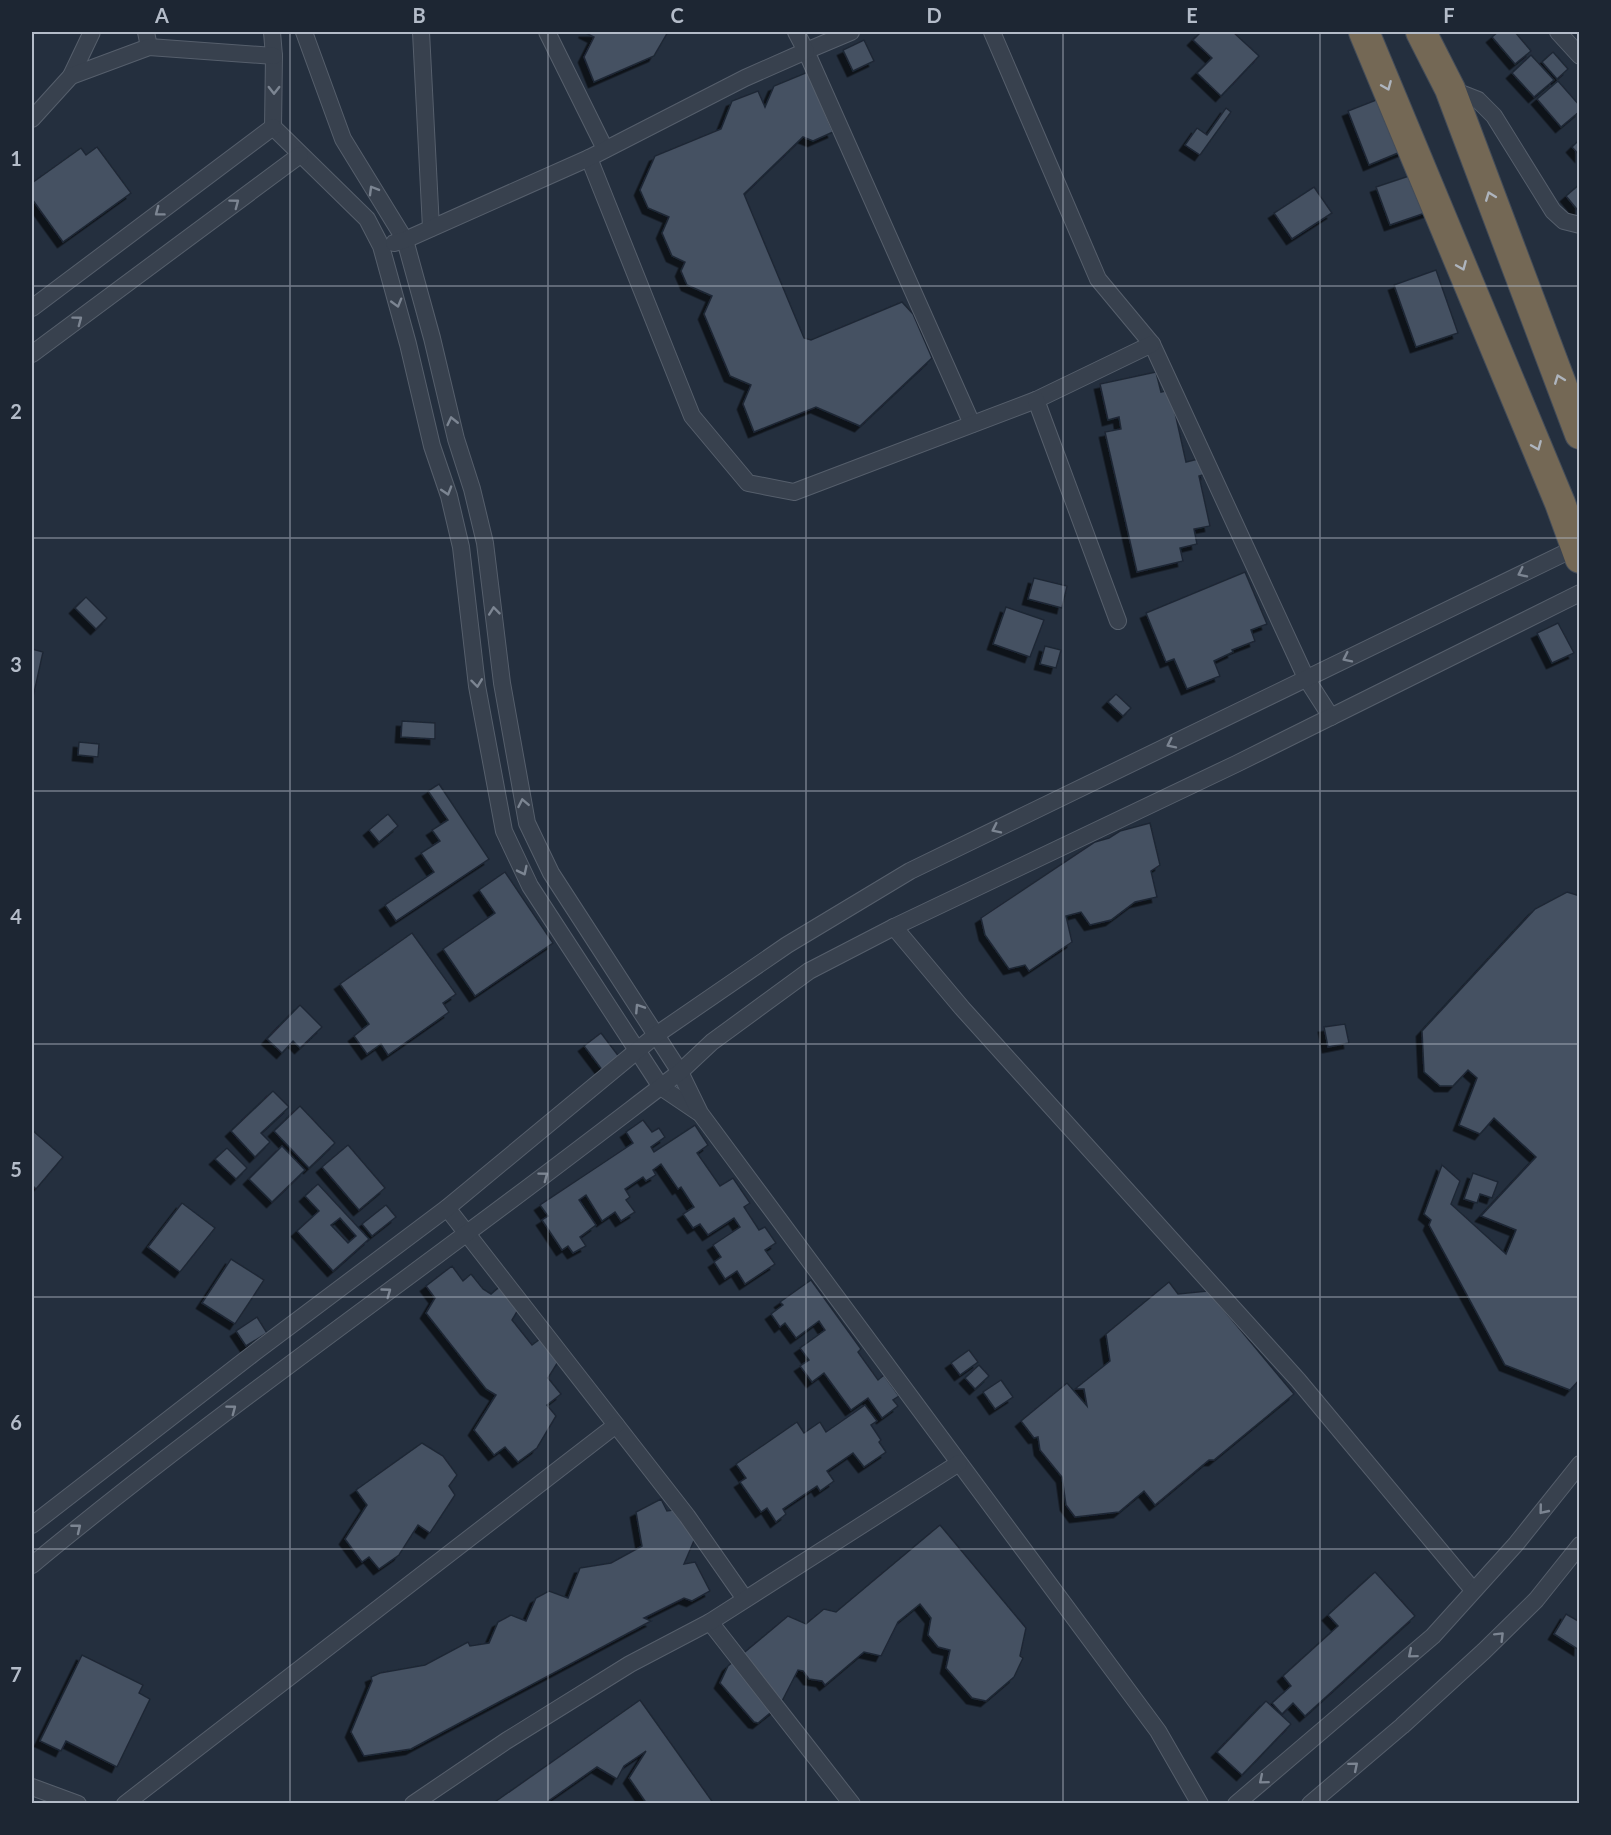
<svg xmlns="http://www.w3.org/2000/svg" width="1611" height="1835" font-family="Lato,sans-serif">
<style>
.building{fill:#455162;stroke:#1f2835;stroke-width:1.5;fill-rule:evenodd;filter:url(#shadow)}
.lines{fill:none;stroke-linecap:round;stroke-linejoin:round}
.street-casing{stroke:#565f6c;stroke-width:18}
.highway-casing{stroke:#434c59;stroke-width:32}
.street{stroke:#38414e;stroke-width:16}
.highway{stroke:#746855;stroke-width:30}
.oneway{stroke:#aeb4bd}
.oneway2{stroke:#7c8592}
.grid{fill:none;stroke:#b4bcc9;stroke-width:1.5;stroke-opacity:0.55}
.neatline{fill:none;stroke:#b4bcc9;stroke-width:2}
.grid-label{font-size:20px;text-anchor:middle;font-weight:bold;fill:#b4bcc9}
</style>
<defs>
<filter id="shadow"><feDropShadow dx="-5.5" dy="5.5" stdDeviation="0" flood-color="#0009"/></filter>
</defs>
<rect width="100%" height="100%" fill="#242f3e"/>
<!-- building -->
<g class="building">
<polygon points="584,32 668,32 654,56 594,82 584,57 594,37"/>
<polygon points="1201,32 1233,32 1259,56 1221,96 1197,73 1212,58 1193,40"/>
<polygon points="1498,32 1515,32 1531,51 1515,64 1492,37"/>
<polygon points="864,40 874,61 853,71 843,50"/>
<polygon points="1553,52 1568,69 1557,79 1542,62"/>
<polygon points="1531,55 1554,80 1534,97 1512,73"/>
<polygon points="808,72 833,132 813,141 803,137 744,194 804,338 811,340 902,302 913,314 932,358 860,426 816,407 754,432 743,404 751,385 730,376 704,314 712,296 687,285 681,271 685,262 672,256 662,233 669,217 648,208 640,190 655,156 721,129 732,101 758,91 765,107 774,86"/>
<polygon points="1558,81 1580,106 1580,111 1561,127 1537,99"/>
<polygon points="1389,95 1410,148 1369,165 1348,111"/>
<polygon points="1226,108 1231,112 1200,155 1185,145 1197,128 1207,135"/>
<polygon points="1579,140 1580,140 1580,156 1572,147"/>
<polygon points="97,147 131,193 63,242 32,199 32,183 81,148 86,155"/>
<polygon points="1418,173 1431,211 1390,225 1376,187"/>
<polygon points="1580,184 1580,213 1566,196"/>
<polygon points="1314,187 1332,213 1292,239 1274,213"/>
<polygon points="1436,270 1458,333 1416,347 1394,285"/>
<polygon points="1156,372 1161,392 1170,390 1186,462 1202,458 1206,474 1199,476 1210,526 1194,529 1197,544 1180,548 1183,561 1137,572 1105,432 1121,429 1119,417 1108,420 1100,384"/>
<polygon points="1245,572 1267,624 1251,630 1255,641 1232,650 1233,652 1214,661 1220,676 1187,689 1174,659 1166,662 1146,613"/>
<polygon points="1034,578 1067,586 1062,608 1028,599"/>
<polygon points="86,597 107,618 96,629 75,608"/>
<polygon points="1006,607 1044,620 1030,657 993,644"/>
<polygon points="1558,623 1574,653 1552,663 1537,633"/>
<polygon points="1045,646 1061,650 1056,668 1040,664"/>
<polygon points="32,649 43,652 32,702"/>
<polygon points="1116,694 1131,708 1123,716 1108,702"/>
<polygon points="402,721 435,723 435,739 401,737"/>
<polygon points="79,742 99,744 98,757 78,755"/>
<polygon points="439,784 489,859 396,921 385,905 434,872 421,853 440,841 432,830 448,820 428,791"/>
<polygon points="388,814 398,826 379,842 369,830"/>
<polygon points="1150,823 1160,865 1151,871 1157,897 1135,902 1111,920 1090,925 1081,912 1066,916 1072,942 1029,971 1025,965 1009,969 985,935 981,918 1095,842 1109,838 1120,831"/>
<polygon points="505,872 553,943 475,996 443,949 495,913 479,890"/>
<polygon points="1567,892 1580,896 1580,1379 1570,1390 1505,1365 1429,1225 1431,1220 1424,1214 1442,1165 1460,1181 1451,1204 1506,1254 1516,1230 1481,1216 1536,1157 1494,1118 1480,1134 1459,1125 1477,1078 1468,1070 1453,1086 1440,1086 1424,1072 1422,1031 1535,909"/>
<polygon points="412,933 456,994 443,1003 449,1012 388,1055 381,1044 367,1054 354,1036 369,1024 340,984"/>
<polygon points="300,1005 322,1027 300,1048 293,1041 282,1053 267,1039"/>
<polygon points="1345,1024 1349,1043 1328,1047 1324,1027"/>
<polygon points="601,1033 620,1058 603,1071 584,1046"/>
<polygon points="273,1091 289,1107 261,1133 270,1142 255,1157 231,1131"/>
<polygon points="300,1106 335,1143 309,1168 274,1131"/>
<polygon points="643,1120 652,1132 659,1128 665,1137 651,1147 654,1152 695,1125 708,1145 697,1153 720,1186 733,1178 750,1203 744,1207 759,1230 765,1227 776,1243 765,1250 775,1264 745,1284 737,1271 725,1279 714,1262 721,1257 713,1245 740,1227 734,1218 708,1235 700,1224 693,1228 683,1214 694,1207 681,1187 678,1189 661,1164 653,1170 656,1175 646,1181 643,1177 625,1189 630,1197 626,1200 635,1212 621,1221 615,1212 602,1221 586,1195 579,1200 596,1225 580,1237 586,1246 573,1253 568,1246 562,1250 542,1220 548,1216 540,1205 633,1143 626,1132"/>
<polygon points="32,1130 63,1157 36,1189 32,1185"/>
<polygon points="348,1145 385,1188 359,1210 322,1167"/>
<polygon points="282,1146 305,1170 272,1202 249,1179"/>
<polygon points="227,1148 247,1168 236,1179 215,1159"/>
<polygon points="1473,1173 1498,1182 1492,1198 1480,1194 1477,1203 1464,1199"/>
<path d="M318,1184L369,1239L333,1271L297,1231L319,1211L305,1196ZM340,1218L356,1236L348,1243L331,1225Z"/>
<polygon points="182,1203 215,1228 180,1272 148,1247"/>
<polygon points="386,1205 396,1217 372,1236 362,1224"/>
<polygon points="231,1259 264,1280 235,1324 202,1303"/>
<polygon points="452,1266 463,1281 471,1274 483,1289 491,1294 504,1283 521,1305 512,1320 532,1345 544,1336 561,1357 548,1378 561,1394 547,1405 556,1416 537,1448 518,1462 505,1447 494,1455 474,1430 496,1395 486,1389 426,1313 435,1298 426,1286"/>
<polygon points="811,1280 861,1349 858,1352 878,1380 884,1375 899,1396 893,1400 898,1406 882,1418 868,1398 851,1410 824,1373 812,1382 800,1366 809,1360 800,1348 825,1330 819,1321 796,1338 785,1323 780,1327 771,1314 783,1305 780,1302"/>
<polygon points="1169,1282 1178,1294 1208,1291 1294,1394 1214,1460 1209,1460 1155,1505 1144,1491 1119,1512 1075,1517 1066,1505 1062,1477 1040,1450 1038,1437 1034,1438 1021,1421 1067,1383 1087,1406 1084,1389 1075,1389 1110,1361 1106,1334"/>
<polygon points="257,1317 267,1333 246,1346 236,1331"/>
<polygon points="969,1350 978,1362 960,1375 951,1363"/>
<polygon points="979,1365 989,1376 975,1389 965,1378"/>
<polygon points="1001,1380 1013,1397 995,1409 983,1392"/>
<polygon points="865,1405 877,1421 871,1425 881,1440 879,1442 886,1452 864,1467 853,1453 827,1471 834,1481 820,1491 817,1486 783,1509 786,1514 776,1522 767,1508 761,1512 740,1482 746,1478 736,1464 797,1422 804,1433 820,1422 826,1432"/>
<polygon points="422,1443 443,1456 457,1475 449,1486 455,1495 430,1533 418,1525 399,1555 379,1569 369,1557 362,1562 345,1539 367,1505 356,1490"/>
<polygon points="661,1499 667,1511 687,1508 699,1529 684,1564 695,1562 710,1591 692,1601 684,1598 644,1618 651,1621 411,1749 364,1756 351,1732 372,1681 371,1677 380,1673 425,1665 468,1642 470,1646 489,1643 498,1622 511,1615 526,1621 536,1598 549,1591 568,1598 580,1568 611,1563 642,1546 636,1512"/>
<polygon points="940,1525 1026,1628 1020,1656 1023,1658 1014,1677 986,1701 972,1698 946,1668 950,1650 938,1647 928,1635 931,1618 920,1604 898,1622 881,1656 864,1652 825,1685 822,1681 809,1679 803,1671 798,1670 780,1705 758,1723 754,1722 720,1683 728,1666 788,1616 806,1624 824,1609 836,1612"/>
<polygon points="1375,1572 1415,1616 1305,1716 1293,1703 1282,1714 1272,1703 1291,1686 1283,1676 1338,1626 1328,1615"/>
<polygon points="1566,1614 1580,1622 1579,1650 1554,1634"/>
<polygon points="82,1655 143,1685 139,1693 150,1699 117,1767 66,1741 61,1751 40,1741"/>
<polygon points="640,1700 714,1804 647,1804 629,1778 646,1751 624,1766 617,1779 597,1767 544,1804 492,1804"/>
<polygon points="1266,1701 1291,1724 1242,1775 1217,1752"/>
</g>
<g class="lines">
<defs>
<g id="street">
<polyline points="146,32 149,47"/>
<polyline points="272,32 274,56 273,127 367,219 381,246 408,344 432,446 449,496 461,547 477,686 504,831 530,886 661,1087 698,1112"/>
<polyline points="304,32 343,139 405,240 432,338 456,439 472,489 485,543 502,683 527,823 551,873 680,1072 700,1113 1158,1731 1200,1804"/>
<polyline points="421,32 431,228"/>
<polyline points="547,32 605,149"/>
<polyline points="851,32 806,51 972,424"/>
<polyline points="992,32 1098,279 1152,344 1306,678 1331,717"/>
<polyline points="1558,32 1580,56"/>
<polyline points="71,76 92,32"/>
<polyline points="1450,89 1478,100 1494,116 1553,211 1564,221 1580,225"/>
<polyline points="32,119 71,76 149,47 274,56"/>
<polyline points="589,158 692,416 748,483 794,492 1036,400 1152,344"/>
<polyline points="394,243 405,240 589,158 745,78 806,51 796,32"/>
<polyline points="32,308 273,127"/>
<polyline points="32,354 300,155"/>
<polyline points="1036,400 1118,621"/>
<polyline points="894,927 962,1008 1298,1380 1473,1590"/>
<polyline points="447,1208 687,1516 745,1599"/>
<polyline points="32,1525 254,1353 447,1208 656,1035 787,945 910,871 1575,548"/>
<path d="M32,1565C172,1449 321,1342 467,1233C539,1180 609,1126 680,1072L712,1042L809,971L894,927L1236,764L1580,593"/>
<polyline points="710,1622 852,1804"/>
<polyline points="32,1787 78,1804"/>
<polyline points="125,1804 616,1425"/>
<polyline points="413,1804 506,1741 630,1664 710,1622 959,1463"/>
<polyline points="1236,1804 1433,1636 1516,1544 1580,1464"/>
<polyline points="1310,1804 1402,1726 1484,1651 1536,1600 1580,1545"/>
</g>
<g id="highway">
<polyline points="1364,32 1560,503 1580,558"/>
<polyline points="1421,32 1450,89 1580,434"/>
</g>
</defs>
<!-- street casing -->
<use href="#street" class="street-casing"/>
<!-- highway casing -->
<use href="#highway" class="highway-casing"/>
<!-- street -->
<use href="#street" class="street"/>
<!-- highway -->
<use href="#highway" class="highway"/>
</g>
<!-- one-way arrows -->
<defs><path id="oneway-chevron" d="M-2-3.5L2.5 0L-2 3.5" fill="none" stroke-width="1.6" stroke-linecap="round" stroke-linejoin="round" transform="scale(1.5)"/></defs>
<g class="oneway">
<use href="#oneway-chevron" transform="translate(1387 86) rotate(67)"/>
<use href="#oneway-chevron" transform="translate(1490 196) rotate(-111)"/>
<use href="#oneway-chevron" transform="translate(1462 266) rotate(67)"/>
<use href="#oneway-chevron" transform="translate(1559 379) rotate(-111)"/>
<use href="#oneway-chevron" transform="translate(1537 446) rotate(67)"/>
</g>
<g class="oneway2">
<use href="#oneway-chevron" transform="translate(274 90) rotate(90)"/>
<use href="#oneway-chevron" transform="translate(373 190) rotate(-120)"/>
<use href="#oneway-chevron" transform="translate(235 203) rotate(-37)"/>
<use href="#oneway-chevron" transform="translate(159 212) rotate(143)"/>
<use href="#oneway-chevron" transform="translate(397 303) rotate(74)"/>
<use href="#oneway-chevron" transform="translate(78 320) rotate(-37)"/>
<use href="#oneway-chevron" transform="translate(452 421) rotate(-103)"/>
<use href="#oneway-chevron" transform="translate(447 491) rotate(73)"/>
<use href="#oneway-chevron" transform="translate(1522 573) rotate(154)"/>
<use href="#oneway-chevron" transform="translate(494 611) rotate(-96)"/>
<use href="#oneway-chevron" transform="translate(1347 658) rotate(154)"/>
<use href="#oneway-chevron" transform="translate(477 683) rotate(83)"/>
<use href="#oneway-chevron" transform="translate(1171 744) rotate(154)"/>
<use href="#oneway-chevron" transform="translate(523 803) rotate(-101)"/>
<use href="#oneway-chevron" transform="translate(996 829) rotate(154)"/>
<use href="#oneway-chevron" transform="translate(523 871) rotate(64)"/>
<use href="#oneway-chevron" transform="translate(639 1008) rotate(-123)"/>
<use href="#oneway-chevron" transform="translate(544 1176) rotate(-37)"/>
<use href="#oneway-chevron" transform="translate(387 1292) rotate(-36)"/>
<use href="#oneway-chevron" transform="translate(232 1409) rotate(-37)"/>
<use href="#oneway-chevron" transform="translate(1543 1510) rotate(129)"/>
<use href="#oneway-chevron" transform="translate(77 1528) rotate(-39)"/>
<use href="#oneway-chevron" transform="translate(1500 1636) rotate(-45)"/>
<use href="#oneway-chevron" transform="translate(1412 1654) rotate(140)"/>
<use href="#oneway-chevron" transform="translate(1354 1766) rotate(-40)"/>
<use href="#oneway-chevron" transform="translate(1263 1780) rotate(140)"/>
</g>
<!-- grid -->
<path class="grid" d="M290,32V1804M548,32V1804M806,32V1804M1063,32V1804M1320,32V1804M32,286H1580M32,538H1580M32,791H1580M32,1044H1580M32,1297H1580M32,1549H1580"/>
<!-- border -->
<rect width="1611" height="1835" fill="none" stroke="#1d2633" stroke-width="66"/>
<rect x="33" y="33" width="1545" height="1769" class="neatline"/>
<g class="grid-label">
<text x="162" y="23">A</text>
<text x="419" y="23">B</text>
<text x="677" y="23">C</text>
<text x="934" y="23">D</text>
<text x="1192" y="23">E</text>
<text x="1449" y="23">F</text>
<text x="16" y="166">1</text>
<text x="16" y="419">2</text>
<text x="16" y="672">3</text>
<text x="16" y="924">4</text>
<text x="16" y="1177">5</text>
<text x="16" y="1430">6</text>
<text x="16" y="1682">7</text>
</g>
</svg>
